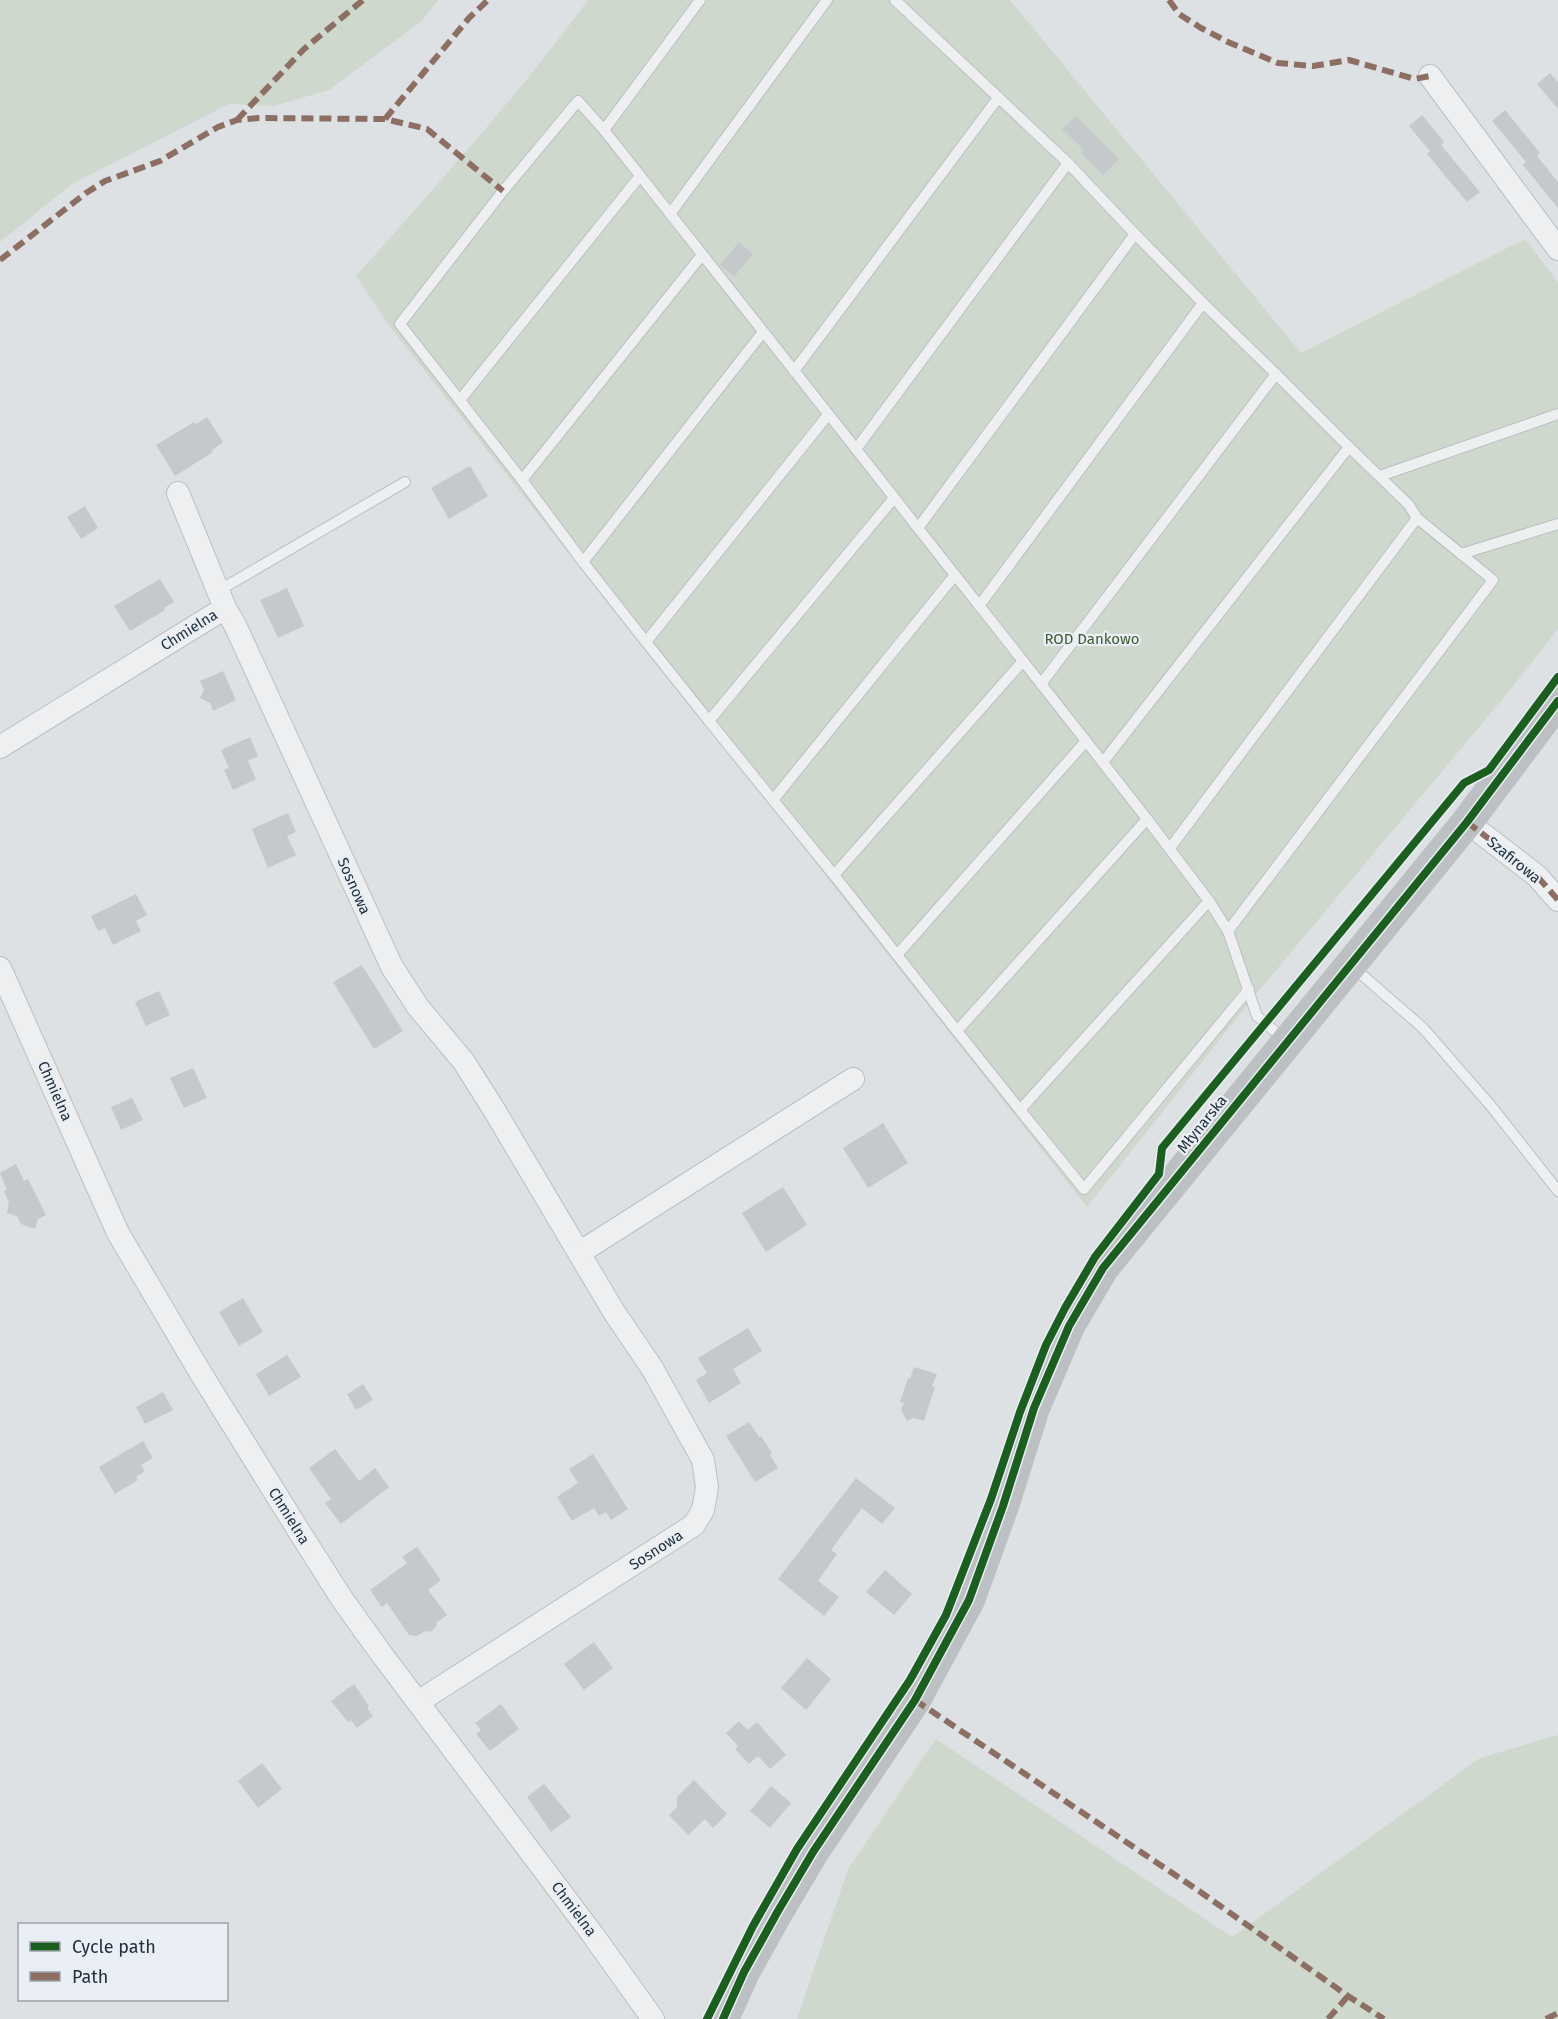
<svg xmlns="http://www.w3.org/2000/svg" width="1558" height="2019" font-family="'Fira Sans',sans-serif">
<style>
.green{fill:#cfd8cd}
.building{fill:#c5c9cc}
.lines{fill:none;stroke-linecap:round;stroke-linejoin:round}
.lane-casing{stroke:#bbbfc2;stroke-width:12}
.street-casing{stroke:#bbbfc2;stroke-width:24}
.lane{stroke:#edeff0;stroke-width:10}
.street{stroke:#edeff0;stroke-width:22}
.secondary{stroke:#bcc0c3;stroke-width:32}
.quiet{stroke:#8d6e63;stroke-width:6;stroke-dasharray:12 6;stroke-linecap:butt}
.cycleway-casing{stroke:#e9eff4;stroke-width:11}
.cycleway{stroke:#1b5e20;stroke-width:8}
.labels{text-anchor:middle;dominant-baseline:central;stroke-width:4.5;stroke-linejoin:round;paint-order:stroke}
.street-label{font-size:15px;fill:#23303d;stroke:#e9eff4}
.park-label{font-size:15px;fill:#3d5a30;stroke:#e9eff4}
</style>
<rect width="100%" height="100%" fill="#dde1e4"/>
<!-- green -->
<g class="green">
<polygon points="0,0 438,0 422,21 329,90 274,106 229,104 72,184 0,242"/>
<path d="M588,0H1010L1301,353L1525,239L1558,282V629L1505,696L1252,999L1087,1207L739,766L566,550L391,328L356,276C436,186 517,97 588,0Z"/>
<polygon points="1558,1735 1558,2019 797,2019 848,1869 936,1739 1232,1937 1480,1758"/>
</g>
<!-- building -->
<g class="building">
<polygon points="1550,73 1558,82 1558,109 1537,84"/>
<polygon points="1505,110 1540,153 1537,156 1558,182 1558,208 1523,165 1526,162 1492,121"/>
<polygon points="1422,115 1444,142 1441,145 1480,192 1467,202 1427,154 1430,151 1409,126"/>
<polygon points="1076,116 1119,159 1103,175 1081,153 1084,150 1062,129"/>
<polygon points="739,242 753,254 734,277 720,265"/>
<polygon points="207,417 223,442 212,450 213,452 175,476 156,445 194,422 196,424"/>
<polygon points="470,466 488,496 449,519 431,488"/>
<polygon points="85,506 98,528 81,539 67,517"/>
<polygon points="160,579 174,602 164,608 165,610 130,631 114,606"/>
<polygon points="287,588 304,626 278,638 260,600"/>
<polygon points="223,671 236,700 213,711 210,703 200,698 204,690 200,681"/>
<polygon points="250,737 258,756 248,761 256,779 233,790 224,770 229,768 221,750"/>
<polygon points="288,813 296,832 287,836 296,855 268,868 252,829"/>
<polygon points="136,894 147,915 136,921 141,931 113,945 105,928 98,931 91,916"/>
<polygon points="362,965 403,1031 374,1049 333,982"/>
<polygon points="159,991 170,1015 146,1026 135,1002"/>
<polygon points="193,1068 207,1098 184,1108 170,1078"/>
<polygon points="132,1098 143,1120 121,1130 111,1107"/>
<polygon points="883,1123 908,1163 868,1188 843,1148"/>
<polygon points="16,1164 24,1181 28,1179 46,1215 38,1219 35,1229 21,1224 17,1216 7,1213 9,1202 4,1191 7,1190 0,1173"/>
<polygon points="783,1187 807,1225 766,1252 742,1213"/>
<polygon points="243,1298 263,1332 239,1346 219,1312"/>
<polygon points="748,1328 762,1351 733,1369 741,1383 709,1403 696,1380 707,1373 698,1358"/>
<polygon points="287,1355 301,1377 269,1396 256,1374"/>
<polygon points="914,1367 937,1374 932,1386 935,1387 924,1421 914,1418 907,1421 901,1410 904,1403 900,1402 908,1378 910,1379"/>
<polygon points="363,1384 373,1400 356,1410 347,1394"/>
<polygon points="163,1392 173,1410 145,1424 136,1407"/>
<polygon points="749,1422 759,1437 761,1436 772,1453 770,1455 778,1468 755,1482 726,1436"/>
<polygon points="143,1441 153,1458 141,1465 145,1471 136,1477 138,1480 115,1494 99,1467"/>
<polygon points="335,1449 359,1481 375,1468 389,1487 341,1524 325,1503 331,1499 309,1468"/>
<polygon points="593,1454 628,1509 611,1520 606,1512 599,1516 594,1508 572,1521 557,1497 578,1483 569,1469"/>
<polygon points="856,1478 895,1508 882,1524 862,1508 831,1550 837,1554 818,1581 839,1597 824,1616 778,1579"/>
<polygon points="417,1547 441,1580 428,1590 447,1615 437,1622 436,1627 430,1632 425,1631 417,1636 409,1635 387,1603 382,1607 370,1590 407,1563 402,1557"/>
<polygon points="885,1570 912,1594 894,1615 866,1592"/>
<polygon points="594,1642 613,1668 584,1690 564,1664"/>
<polygon points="807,1658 831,1679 806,1710 781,1688"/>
<polygon points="354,1684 369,1706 367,1708 373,1716 357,1728 351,1720 348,1722 331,1701"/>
<polygon points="501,1704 519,1729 490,1751 476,1734 481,1730 475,1723"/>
<polygon points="739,1721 748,1730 757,1722 786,1755 770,1769 758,1756 749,1764 735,1749 738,1746 726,1733"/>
<polygon points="262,1763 282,1789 258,1808 238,1781"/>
<polygon points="694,1780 727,1814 713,1828 705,1819 688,1835 669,1815 677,1807 677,1797"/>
<polygon points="544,1784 571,1817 551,1832 527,1797"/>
<polygon points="771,1786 791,1803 770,1828 750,1811"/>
</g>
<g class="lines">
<defs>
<g id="lane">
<polyline points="895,0 1068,163"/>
<polyline points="604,130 856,449"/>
<polyline points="670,214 827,0"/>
<polyline points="1135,234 918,528 856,449 1068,163 1135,234 1203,303"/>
<polyline points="763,332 583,562 646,642 828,415"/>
<polyline points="794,371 998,98"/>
<polyline points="460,400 640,176"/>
<polyline points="1349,447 1409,505 1417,518"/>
<polyline points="1380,476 1558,414"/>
<polyline points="522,480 702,255"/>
<polyline points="894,498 709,721 773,800 955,575 1023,661 834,875 897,955 1086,741 1147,819 957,1031 1020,1110 1209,901 1228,931 1493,580 1417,518 1170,848"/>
<polyline points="918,528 955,575"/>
<polyline points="1461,554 1558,524"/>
<polyline points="583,562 522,480 400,324 503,191 578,101 604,130 700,0"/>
<polyline points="218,591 405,482"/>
<polyline points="979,606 1203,303 1276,374"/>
<polyline points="646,642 709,721"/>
<polyline points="1023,661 1086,741"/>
<polyline points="1041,684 1276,374 1349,447 1103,762"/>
<polyline points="773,800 834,875"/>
<polyline points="1147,819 1209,901"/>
<polyline points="1228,931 1257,1016 1286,1041"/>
<polyline points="897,955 957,1031"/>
<polyline points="1353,967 1423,1028 1491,1106 1558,1191"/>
<polyline points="1020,1110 1084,1189 1249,989"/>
</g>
<g id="street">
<polyline points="1430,76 1558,249"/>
<polyline points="178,493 225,608 235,625 392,967 418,1007 464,1062 496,1113 614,1312 652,1368 703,1460 707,1487 703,1510 694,1525 418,1702"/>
<polyline points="0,747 225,608"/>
<polyline points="1467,822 1537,876 1558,900"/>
<polyline points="0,968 118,1233 200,1372 302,1536 342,1599 380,1652 593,1935 653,2019"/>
<polyline points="579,1253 853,1079"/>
</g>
</defs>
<!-- lane casing -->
<use href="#lane" class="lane-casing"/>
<!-- street casing -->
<use href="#street" class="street-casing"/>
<!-- lane -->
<use href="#lane" class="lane"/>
<!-- street -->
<use href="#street" class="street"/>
<!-- secondary -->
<polyline class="secondary" points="723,2019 744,1972 778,1911 813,1852 915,1700 969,1600 1003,1506 1034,1408 1069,1326 1103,1268 1467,822 1558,701"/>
<!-- quiet -->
<g class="quiet">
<polyline points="1169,0 1179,14 1201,28 1228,42 1278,63 1313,66 1349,60 1415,79 1430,76"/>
<polyline points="385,119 469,18 488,0"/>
<polyline points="237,120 304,49 363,0"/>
<polyline points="0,260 86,193 105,181 160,161 218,127 237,120 258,118 385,119 427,129 503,191"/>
<polyline points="1467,822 1537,876 1558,900"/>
<polyline points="915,1700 1199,1891 1348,1996 1384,2019"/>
<polyline points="1328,2019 1348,1996"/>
<polyline points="1546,2019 1558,2013"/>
</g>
<defs>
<g id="cycleway">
<polyline points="707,2019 753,1926 797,1849 910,1680 946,1615 991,1499 1020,1412 1046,1345 1065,1308 1095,1257 1159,1174 1162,1148 1464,783 1489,770 1558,677"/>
<polyline points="723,2019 744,1972 778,1911 813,1852 915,1700 969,1600 1003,1506 1034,1408 1069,1326 1103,1268 1467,822 1558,701"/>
</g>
</defs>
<!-- cycleway casing -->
<use href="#cycleway" class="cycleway-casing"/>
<!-- cycleway -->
<use href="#cycleway" class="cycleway"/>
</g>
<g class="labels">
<!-- street labels -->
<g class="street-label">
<text transform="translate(189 630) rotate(-32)">Chmielna</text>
<text transform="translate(1514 860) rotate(39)">Szafirowa</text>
<text transform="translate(354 886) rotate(66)">Sosnowa</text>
<text transform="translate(55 1091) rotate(66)">Chmielna</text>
<text transform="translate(1202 1124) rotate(-51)">Młynarska</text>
<text transform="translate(289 1516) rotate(58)">Chmielna</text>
<text transform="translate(656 1550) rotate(-33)">Sosnowa</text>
<text transform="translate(574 1909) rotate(53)">Chmielna</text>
</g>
<!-- park labels -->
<g class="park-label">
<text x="1092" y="639">ROD Dankowo</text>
</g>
</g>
<!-- legend -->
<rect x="18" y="1923" width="210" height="78" fill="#e9eff4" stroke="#9aa3ab" stroke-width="1.5"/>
<rect x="30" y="1942" width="30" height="9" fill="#1b5e20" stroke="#9aa3ab" stroke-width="1.5"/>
<text x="72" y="1953" font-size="18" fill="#23303d">Cycle path</text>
<rect x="30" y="1972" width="30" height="9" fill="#8d6e63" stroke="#9aa3ab" stroke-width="1.5"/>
<text x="72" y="1983" font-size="18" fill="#23303d">Path</text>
</svg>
